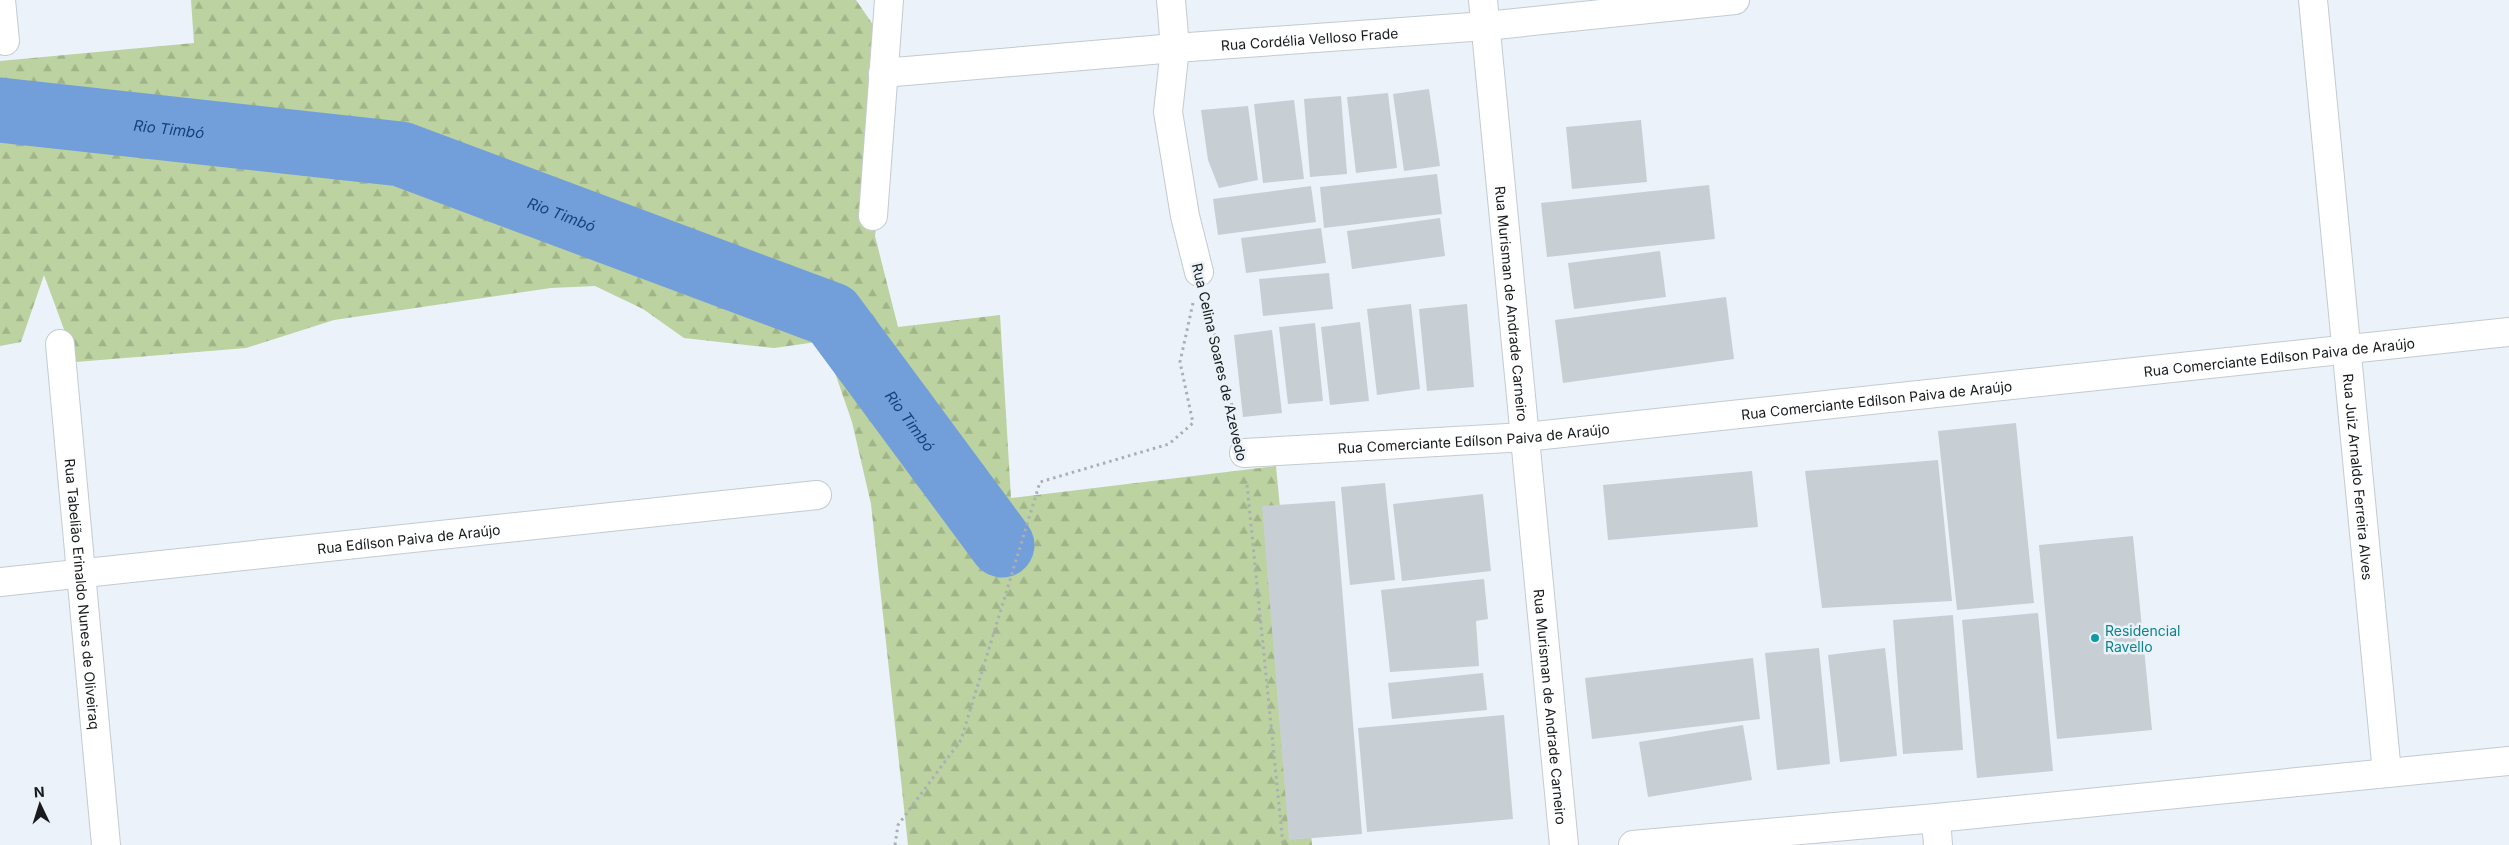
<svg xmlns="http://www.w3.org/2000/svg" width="2509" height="845" font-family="Inter,sans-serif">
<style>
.forest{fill:url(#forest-firs)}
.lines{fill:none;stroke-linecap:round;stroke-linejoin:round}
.river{stroke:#729fda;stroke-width:65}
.building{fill:#c7cfd5}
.minor-casing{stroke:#c3cbd1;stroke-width:30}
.path{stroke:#a9afb4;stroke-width:3;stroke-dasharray:2.5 4;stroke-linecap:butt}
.minor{stroke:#fff;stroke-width:28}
.culture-dot{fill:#0f9aa8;stroke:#ebf2f9;stroke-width:2}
.labels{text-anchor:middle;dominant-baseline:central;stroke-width:5;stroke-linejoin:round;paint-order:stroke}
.street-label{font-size:14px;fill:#181b1d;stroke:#ebf2f9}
.culture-label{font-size:14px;fill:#0d838f;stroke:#ebf2f9;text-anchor:start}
.water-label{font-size:15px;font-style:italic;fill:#154178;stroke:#ebf2f9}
</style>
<defs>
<pattern id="forest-firs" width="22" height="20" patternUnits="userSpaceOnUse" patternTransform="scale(1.25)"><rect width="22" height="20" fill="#bcd2a0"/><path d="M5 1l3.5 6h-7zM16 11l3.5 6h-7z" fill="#a1b489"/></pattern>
</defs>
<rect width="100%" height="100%" fill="#ebf2f9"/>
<!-- forest -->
<polygon class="forest" points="191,0 856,0 898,61 875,236 898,327 1000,315 1011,498 1276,466 1312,845 908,845 871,504 852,422 824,341 774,348 684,338 643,309 595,286 551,288 334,320 246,348 76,362 44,275 21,342 0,346 0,61 194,43"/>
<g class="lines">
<!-- river -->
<path class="river" id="s1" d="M0,110L401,154L832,315L1002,545"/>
</g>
<!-- building -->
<g class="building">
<polygon points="1429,89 1440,166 1404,171 1393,94"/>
<polygon points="1388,93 1397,168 1356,173 1347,97"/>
<polygon points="1341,96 1347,174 1310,177 1304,99"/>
<polygon points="1294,100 1304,179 1263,183 1254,104"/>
<polygon points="1248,106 1258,180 1219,188 1208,160 1201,110"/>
<polygon points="1641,120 1647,182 1572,189 1566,127"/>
<polygon points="1437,174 1442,214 1324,228 1320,187"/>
<polygon points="1709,185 1715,239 1547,257 1541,203"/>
<polygon points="1311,186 1316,222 1218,235 1213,199"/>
<polygon points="1440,218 1445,256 1352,269 1347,231"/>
<polygon points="1321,228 1326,263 1246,273 1241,238"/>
<polygon points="1660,251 1666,297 1574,309 1568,263"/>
<polygon points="1329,273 1333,309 1263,316 1259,279"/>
<polygon points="1726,297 1734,359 1563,383 1555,320"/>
<polygon points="1411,304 1420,389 1377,395 1367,309"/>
<polygon points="1467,304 1474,387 1427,391 1419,309"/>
<polygon points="1360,322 1369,401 1330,405 1321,327"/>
<polygon points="1315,323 1323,401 1288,404 1279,327"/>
<polygon points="1272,330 1282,413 1243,417 1234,335"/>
<polygon points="2016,423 2034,603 1957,610 1938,431"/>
<polygon points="1938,460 1952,601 1822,608 1805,471"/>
<polygon points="1752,471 1758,527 1608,540 1603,485"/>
<polygon points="1385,483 1395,580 1350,585 1341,487"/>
<polygon points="1483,494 1491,571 1402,581 1393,504"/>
<polygon points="1335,501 1362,834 1289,840 1262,506"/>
<polygon points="2133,536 2152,730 2057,739 2039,545"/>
<polygon points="1484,579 1488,619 1476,621 1479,666 1390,672 1381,590"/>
<polygon points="2038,613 2053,771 1977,778 1962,620"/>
<polygon points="1953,615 1963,750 1903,754 1893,620"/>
<polygon points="1819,648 1830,764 1777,770 1765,653"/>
<polygon points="1885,648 1897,756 1840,762 1828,655"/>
<polygon points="1753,658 1760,719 1592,739 1585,678"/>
<polygon points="1483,673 1487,710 1392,719 1388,683"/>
<polygon points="1504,715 1513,819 1367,832 1358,728"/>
<polygon points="1743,725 1752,780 1648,797 1639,742"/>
</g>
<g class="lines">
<defs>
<g id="minor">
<polyline points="1,0 5,41"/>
<polyline points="1171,0 1175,48 1168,112 1185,216 1199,272"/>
<path id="s2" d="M1483,0L1564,845"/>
<path id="s3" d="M2313,0L2387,773"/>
<path id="s4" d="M883,73L1175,48L1486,26L1735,0"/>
<polyline points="873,216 889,0"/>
<path id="s5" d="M60,344L106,845"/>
<path id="s6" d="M1244,453L1525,437L2509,332"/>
<path id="s7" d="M0,582L817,495"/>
<polyline points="1936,818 1938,845"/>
<polyline points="1633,845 1936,818 2509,761"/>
</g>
</defs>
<!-- minor casing -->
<use href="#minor" class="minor-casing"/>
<!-- path -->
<g class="path">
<polyline points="1207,302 1236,422"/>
<polyline points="1247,485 1283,845"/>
<polyline points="895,845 898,825 961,740 1040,482 1169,444 1193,423 1180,362 1193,303"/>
</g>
<!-- minor -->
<use href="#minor" class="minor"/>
</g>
<!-- markers -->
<circle class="culture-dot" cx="2095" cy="638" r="5"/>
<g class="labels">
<!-- street labels -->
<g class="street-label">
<text stroke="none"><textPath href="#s4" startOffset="428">Rua Cordélia Velloso Frade</textPath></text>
<text stroke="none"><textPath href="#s2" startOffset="305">Rua Murisman de Andrade Carneiro</textPath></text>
<text stroke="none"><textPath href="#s6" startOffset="1040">Rua Comerciante Edílson Paiva de Araújo</textPath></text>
<text transform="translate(1220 362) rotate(77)">Rua Celina Soares de Azevedo</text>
<text stroke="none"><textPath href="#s6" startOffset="635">Rua Comerciante Edílson Paiva de Araújo</textPath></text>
<text stroke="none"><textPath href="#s6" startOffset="230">Rua Comerciante Edílson Paiva de Araújo</textPath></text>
<text stroke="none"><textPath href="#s3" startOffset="479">Rua Juiz Arnaldo Ferreira Alves</textPath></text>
<text stroke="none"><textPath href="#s7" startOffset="411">Rua Edílson Paiva de Araújo</textPath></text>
<text stroke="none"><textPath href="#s5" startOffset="251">Rua Tabelião Erinaldo Nunes de Oliveiraq</textPath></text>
<text stroke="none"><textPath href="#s2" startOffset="710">Rua Murisman de Andrade Carneiro</textPath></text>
</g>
<!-- culture labels -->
<g class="culture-label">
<text x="2105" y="630">Residencial<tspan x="2105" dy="16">Ravello</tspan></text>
</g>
<!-- water labels -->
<g class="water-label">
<text stroke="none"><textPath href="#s1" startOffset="170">Rio Timbó</textPath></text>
<text stroke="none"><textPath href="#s1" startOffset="575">Rio Timbó</textPath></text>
<text stroke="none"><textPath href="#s1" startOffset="995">Rio Timbó</textPath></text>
</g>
</g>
<!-- north arrow -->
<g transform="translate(40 805) rotate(356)" stroke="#ebf2f9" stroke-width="4" paint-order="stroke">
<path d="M0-4L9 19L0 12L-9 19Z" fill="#181b1d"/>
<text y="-8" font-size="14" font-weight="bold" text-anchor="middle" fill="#181b1d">N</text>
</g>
</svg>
